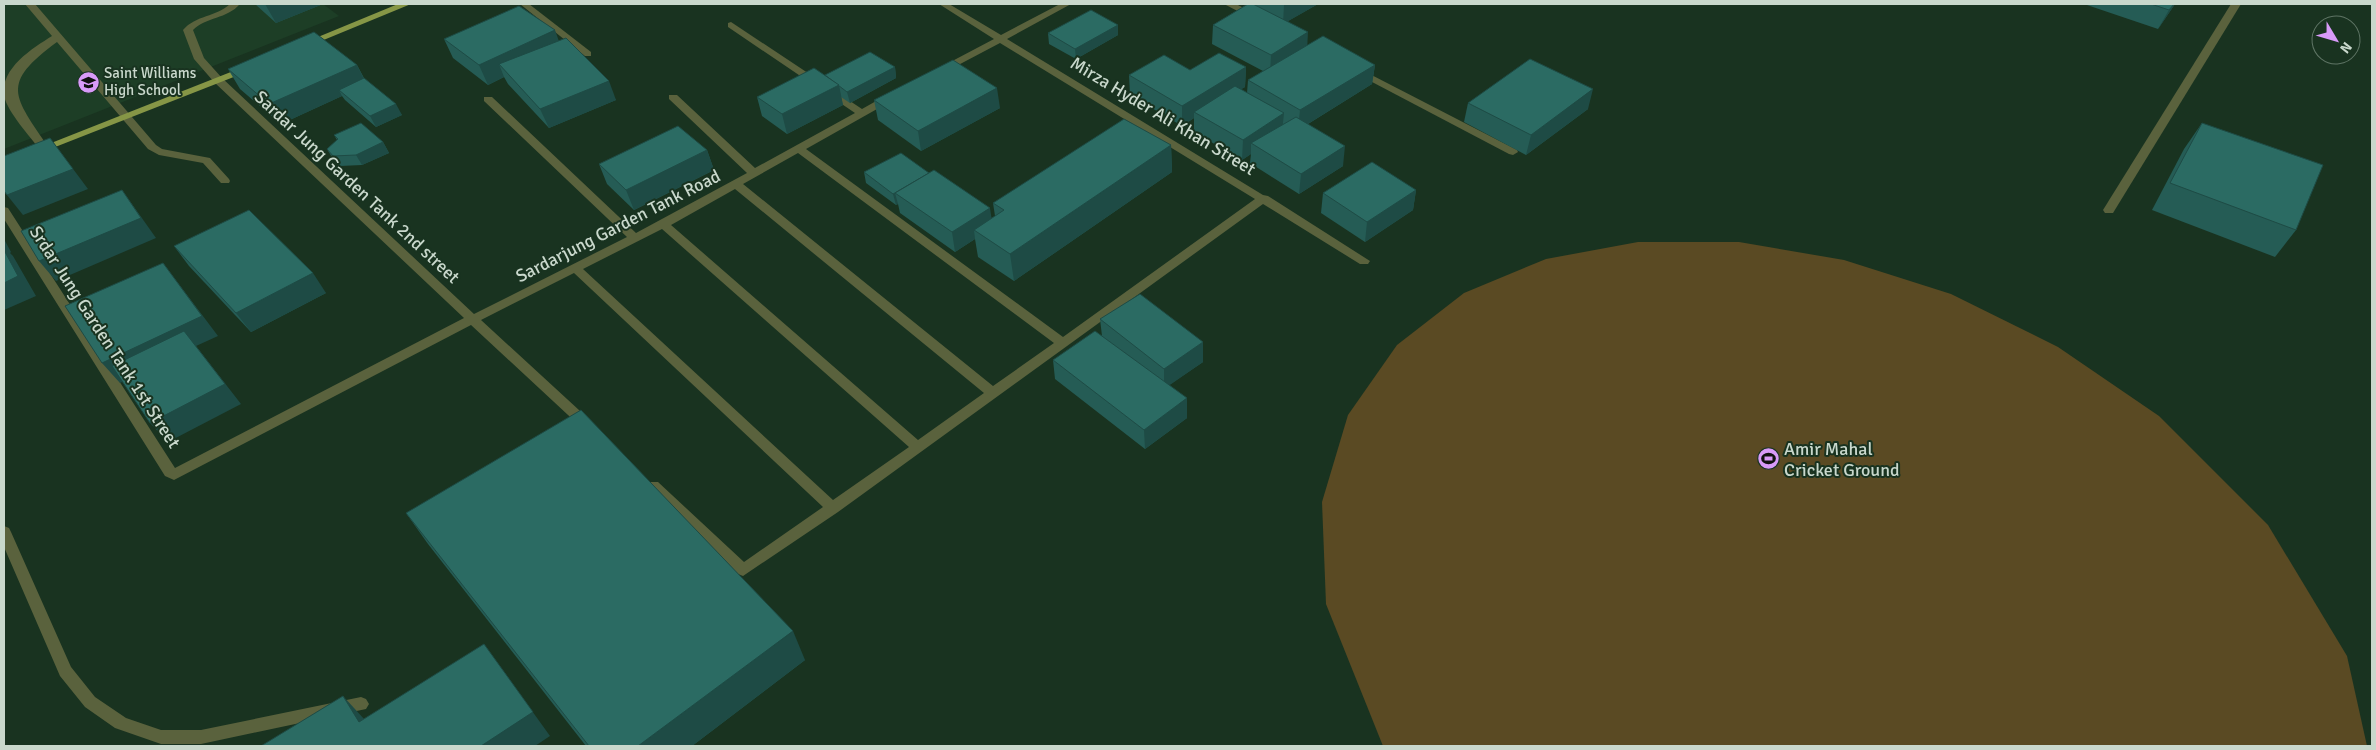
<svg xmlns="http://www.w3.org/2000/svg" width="2376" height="750" font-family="Signika,sans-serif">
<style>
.built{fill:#1d3e26}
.green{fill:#5a4a23}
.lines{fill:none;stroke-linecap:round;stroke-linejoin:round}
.minor{fill:#5a623d;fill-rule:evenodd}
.major{fill:#869646;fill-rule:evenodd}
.wall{fill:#255c55}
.shaded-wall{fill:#1e4b45}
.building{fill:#2b6b63;stroke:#1e4b45}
.labels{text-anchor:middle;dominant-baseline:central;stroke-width:4;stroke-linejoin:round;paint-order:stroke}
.far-poi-label{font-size:15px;fill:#c9d8cc;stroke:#193320;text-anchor:start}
.street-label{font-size:18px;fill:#c9d8cc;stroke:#193320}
.poi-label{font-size:18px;fill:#c9d8cc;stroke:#193320;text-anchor:start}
</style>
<rect width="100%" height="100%" fill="#193320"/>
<!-- built -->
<polygon class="built" points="4,4 323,4 339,16 4,149"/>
<!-- green -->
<polygon class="green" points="1638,242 1739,242 1844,260 1951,294 2058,347 2159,416 2268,525 2347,656 2367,746 1383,746 1326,604 1322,502 1348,415 1397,345 1464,293 1546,259"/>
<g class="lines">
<!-- minor -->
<g class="minor">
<path d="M25,4H35L156,145L162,149L210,158L229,179L230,181L229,183H221L203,163L159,155L148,149L57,42C0,84 13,95 49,148L44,151L40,150C30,136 8,113 4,96C0,68 33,48 52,36Z"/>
<path d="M230,4H240C227,19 206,17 193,30L204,58L222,78L474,314L627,237L484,101V97H492L636,233L747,173L669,99V95H677L755,168L855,113L728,27V23L731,22L862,109L885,96H893V100L806,149L1063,337L1255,199L1000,43L945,72H939V68L994,39L939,4H949L1001,35L1060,4H1071L1007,39L1263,195L1268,196L1370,261L1368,264H1360L1263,204L838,512L743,576L738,574L648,490L646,486L648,482H658L744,562L823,507L574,273L481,320L592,422L593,425L592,428H582L471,325L174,480L165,476L4,219V207L8,208L175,468L464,318L214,82L194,59L183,30C196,15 216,17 230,4ZM798,153L1054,343L993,386L743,184ZM735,189L984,393L918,440L671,225ZM662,229L909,447L833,500L583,269Z"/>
<polygon points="520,4 529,4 591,52 591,56 585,56"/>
<polygon points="1224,4 1236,4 1259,16 1257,18 1251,18"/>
<polygon points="2231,4 2241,4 2113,213 2105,213 2103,210"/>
<polygon points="1358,68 1517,150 1518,152 1513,155 1509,154 1355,73 1355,69"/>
<polygon points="4,526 9,528 11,532 71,667 95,697 126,718 161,730 201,730 361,697 366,699 369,704 366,709 201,744 161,744 115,728 85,707 60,676 4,547"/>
</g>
<!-- major -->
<g class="major">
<polygon points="398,4 411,4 309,46 303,46 301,44"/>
<polygon points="246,66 251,69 249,71 45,151 41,152 36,149"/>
</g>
</g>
<!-- wall -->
<g class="wall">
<polygon points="255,4 323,4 276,23"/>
<polygon points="1245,4 1318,4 1288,21 1307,45 1375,65 1372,84 1308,124 1343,166 1299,194 1250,163 1251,154 1242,160 1194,132 1194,118 1182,126 1130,95 1129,75 1190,70 1246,67 1245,87 1241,89 1247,93 1248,80 1263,71 1212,44 1213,25 1246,5"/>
<polygon points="2084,4 2175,4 2158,29"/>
<polygon points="1118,25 1118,35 1076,59 1049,44 1048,33"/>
<polygon points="444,39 559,41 616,100 549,128 508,84 504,77 488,85 453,58"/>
<polygon points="357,65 364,78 402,115 376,127 345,100 342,96 281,124 240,89 228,69"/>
<polygon points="895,67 896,78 850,103 841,97 843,105 787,134 762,116 757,97 825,75"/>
<polygon points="874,100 1000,108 921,151 878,120"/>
<polygon points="1468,103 1588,109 1526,155 1464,122"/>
<polygon points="2202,123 2296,230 2275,257 2152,210 2184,149"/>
<polygon points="334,135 383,142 389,153 362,165 340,166 333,159 327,149 337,140"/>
<polygon points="1171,145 1172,172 1014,281 978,257 975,239 955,252 900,213 898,204 896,205 866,183 864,172 929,173 992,218 995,216 993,203"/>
<polygon points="707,150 714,170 634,210 607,184 599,164"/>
<polygon points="1416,190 1413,210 1365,242 1321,213 1323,193"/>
<polygon points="174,246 326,293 251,332 189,266"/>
<polygon points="1100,319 1203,342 1203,362 1169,385 1187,418 1145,449 1055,379 1053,360 1102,336"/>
<polygon points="406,513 805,660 692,746 586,746 428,544"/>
</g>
<!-- shaded-wall -->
<g class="shaded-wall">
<polygon points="265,4 323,4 276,23"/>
<polygon points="1287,4 1318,4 1283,24 1284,5"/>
<polygon points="2174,4 2175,4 2158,29 2169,10"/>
<polygon points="1118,25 1118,35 1076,59 1075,49"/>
<polygon points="555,30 562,50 499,64 504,77 488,85 479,65"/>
<polygon points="1308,32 1307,51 1270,75 1271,55"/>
<polygon points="357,65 367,85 339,90 342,96 281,124 269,104"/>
<polygon points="1375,65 1372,84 1298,130 1300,110"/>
<polygon points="895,67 896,78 850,103 847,92"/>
<polygon points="1246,67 1245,87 1199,115 1194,112 1194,118 1182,126 1182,106"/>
<polygon points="609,81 616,100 549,128 540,109"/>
<polygon points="839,85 843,105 787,134 782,114"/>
<polygon points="997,88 1000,108 921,151 918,131"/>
<polygon points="1593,89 1588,109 1526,155 1531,135"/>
<polygon points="396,104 402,115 376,127 370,116"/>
<polygon points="1284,113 1282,132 1251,143 1251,154 1242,160 1243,140"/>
<polygon points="50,138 88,189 23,215 7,195"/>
<polygon points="383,142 389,153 362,165 356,155"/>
<polygon points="1171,145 1172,172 1014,281 1010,254"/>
<polygon points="1345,146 1343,166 1299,194 1301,174"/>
<polygon points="707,150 714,170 634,210 626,190"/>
<polygon points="122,190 156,238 56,281 39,261"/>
<polygon points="1416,190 1413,210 1365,242 1367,222"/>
<polygon points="895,193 898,204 896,205 893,194"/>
<polygon points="990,208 993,228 974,230 975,239 955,252 952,232"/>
<polygon points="4,239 11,252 10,253 13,256 36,296 4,310"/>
<polygon points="163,263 218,336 196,346 241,404 168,442 150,423 196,346 120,383 102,363"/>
<polygon points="313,273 326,293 251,332 236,313"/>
<polygon points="1203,342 1203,362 1164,389 1164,369"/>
<polygon points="1187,398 1187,418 1145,449 1144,430"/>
<polygon points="793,631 805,660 692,746 638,746"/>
<polygon points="502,669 550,736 535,746 481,746"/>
<polygon points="343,696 365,720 359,722"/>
</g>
<!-- building -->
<g class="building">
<polygon points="1248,4 1253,4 1308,32 1271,55 1213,25"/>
<polygon points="2151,4 2174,4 2169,10"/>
<polygon points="519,6 555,30 479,65 444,39"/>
<polygon points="1091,10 1118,25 1075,49 1048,33"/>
<polygon points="314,32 357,65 269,104 228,69"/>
<polygon points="1323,36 1375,65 1300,110 1248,80"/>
<polygon points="566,38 609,81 540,109 499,64"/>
<polygon points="870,52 895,67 847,92 825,75"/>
<polygon points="1219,53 1246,67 1182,106 1129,75 1164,55 1190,70"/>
<polygon points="1530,59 1593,89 1531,135 1468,103"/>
<polygon points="953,60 997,88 918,131 874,100"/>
<polygon points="814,68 839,85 782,114 757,97"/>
<polygon points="364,78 396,104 370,116 339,90"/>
<polygon points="1235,86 1284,113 1243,140 1194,112"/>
<polygon points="1296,117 1345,146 1301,174 1251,143"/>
<polygon points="1124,119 1171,145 1010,254 974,230 1004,210 993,203"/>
<polygon points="361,123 383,142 356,155 333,156 327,149 338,139 334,135"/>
<polygon points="2202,123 2323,165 2296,230 2170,183"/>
<polygon points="678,126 707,150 626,190 599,164"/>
<polygon points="50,138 73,169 7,195 4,191 4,156"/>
<polygon points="901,153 929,173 893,194 864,172"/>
<polygon points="1372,162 1416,190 1367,222 1323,193"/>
<polygon points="934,170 990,208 952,232 895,193"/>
<polygon points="122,190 141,218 39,261 21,231"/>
<polygon points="249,210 313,273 236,313 174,246"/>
<polygon points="4,250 18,276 4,283"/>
<polygon points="163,263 202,316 102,363 65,306"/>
<polygon points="1140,294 1203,342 1164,369 1100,319"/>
<polygon points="184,331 225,384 150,423 112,366"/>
<polygon points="1095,331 1187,398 1144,430 1053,360"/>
<polygon points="581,410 793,631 638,746 589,746 406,513"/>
<polygon points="484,644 533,712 481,746 261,746 343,696 359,722"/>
</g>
<!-- icons -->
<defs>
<symbol id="school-disc" viewBox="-11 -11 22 22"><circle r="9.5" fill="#d89af8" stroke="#193320"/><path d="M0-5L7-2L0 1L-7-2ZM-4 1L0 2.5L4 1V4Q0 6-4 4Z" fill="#111"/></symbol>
<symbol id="stadium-disc" viewBox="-11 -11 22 22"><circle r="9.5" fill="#d89af8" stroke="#193320"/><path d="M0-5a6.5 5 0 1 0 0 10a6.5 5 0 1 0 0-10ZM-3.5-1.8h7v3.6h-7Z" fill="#111"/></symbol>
</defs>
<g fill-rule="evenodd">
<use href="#school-disc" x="76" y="70" width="25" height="25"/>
<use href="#stadium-disc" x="1756" y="446" width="25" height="25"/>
</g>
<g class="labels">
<!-- far-poi labels -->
<g class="far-poi-label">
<text x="104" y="73">Saint Williams<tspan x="104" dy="17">High School</tspan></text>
</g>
<!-- street labels -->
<g class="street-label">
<text transform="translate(1163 116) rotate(31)">Mirza Hyder Ali Khan Street</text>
<text transform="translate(357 187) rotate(43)">Sardar Jung Garden Tank 2nd street</text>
<text transform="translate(618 226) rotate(-27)">Sardarjung Garden Tank Road</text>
<text transform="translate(105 337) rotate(57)">Srdar Jung Garden Tank 1st Street</text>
</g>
<!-- poi labels -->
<g class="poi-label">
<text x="1784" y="449">Amir Mahal<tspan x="1784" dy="21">Cricket Ground</tspan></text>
</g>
</g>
<!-- border -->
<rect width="2376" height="750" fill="none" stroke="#c9d8cc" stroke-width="10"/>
<!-- north arrow -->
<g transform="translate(2336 40) rotate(128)"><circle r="24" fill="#193320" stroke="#5f7565"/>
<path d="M0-4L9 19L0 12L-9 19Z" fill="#d89af8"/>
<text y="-8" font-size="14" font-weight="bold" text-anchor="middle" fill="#c9d8cc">N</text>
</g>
</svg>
